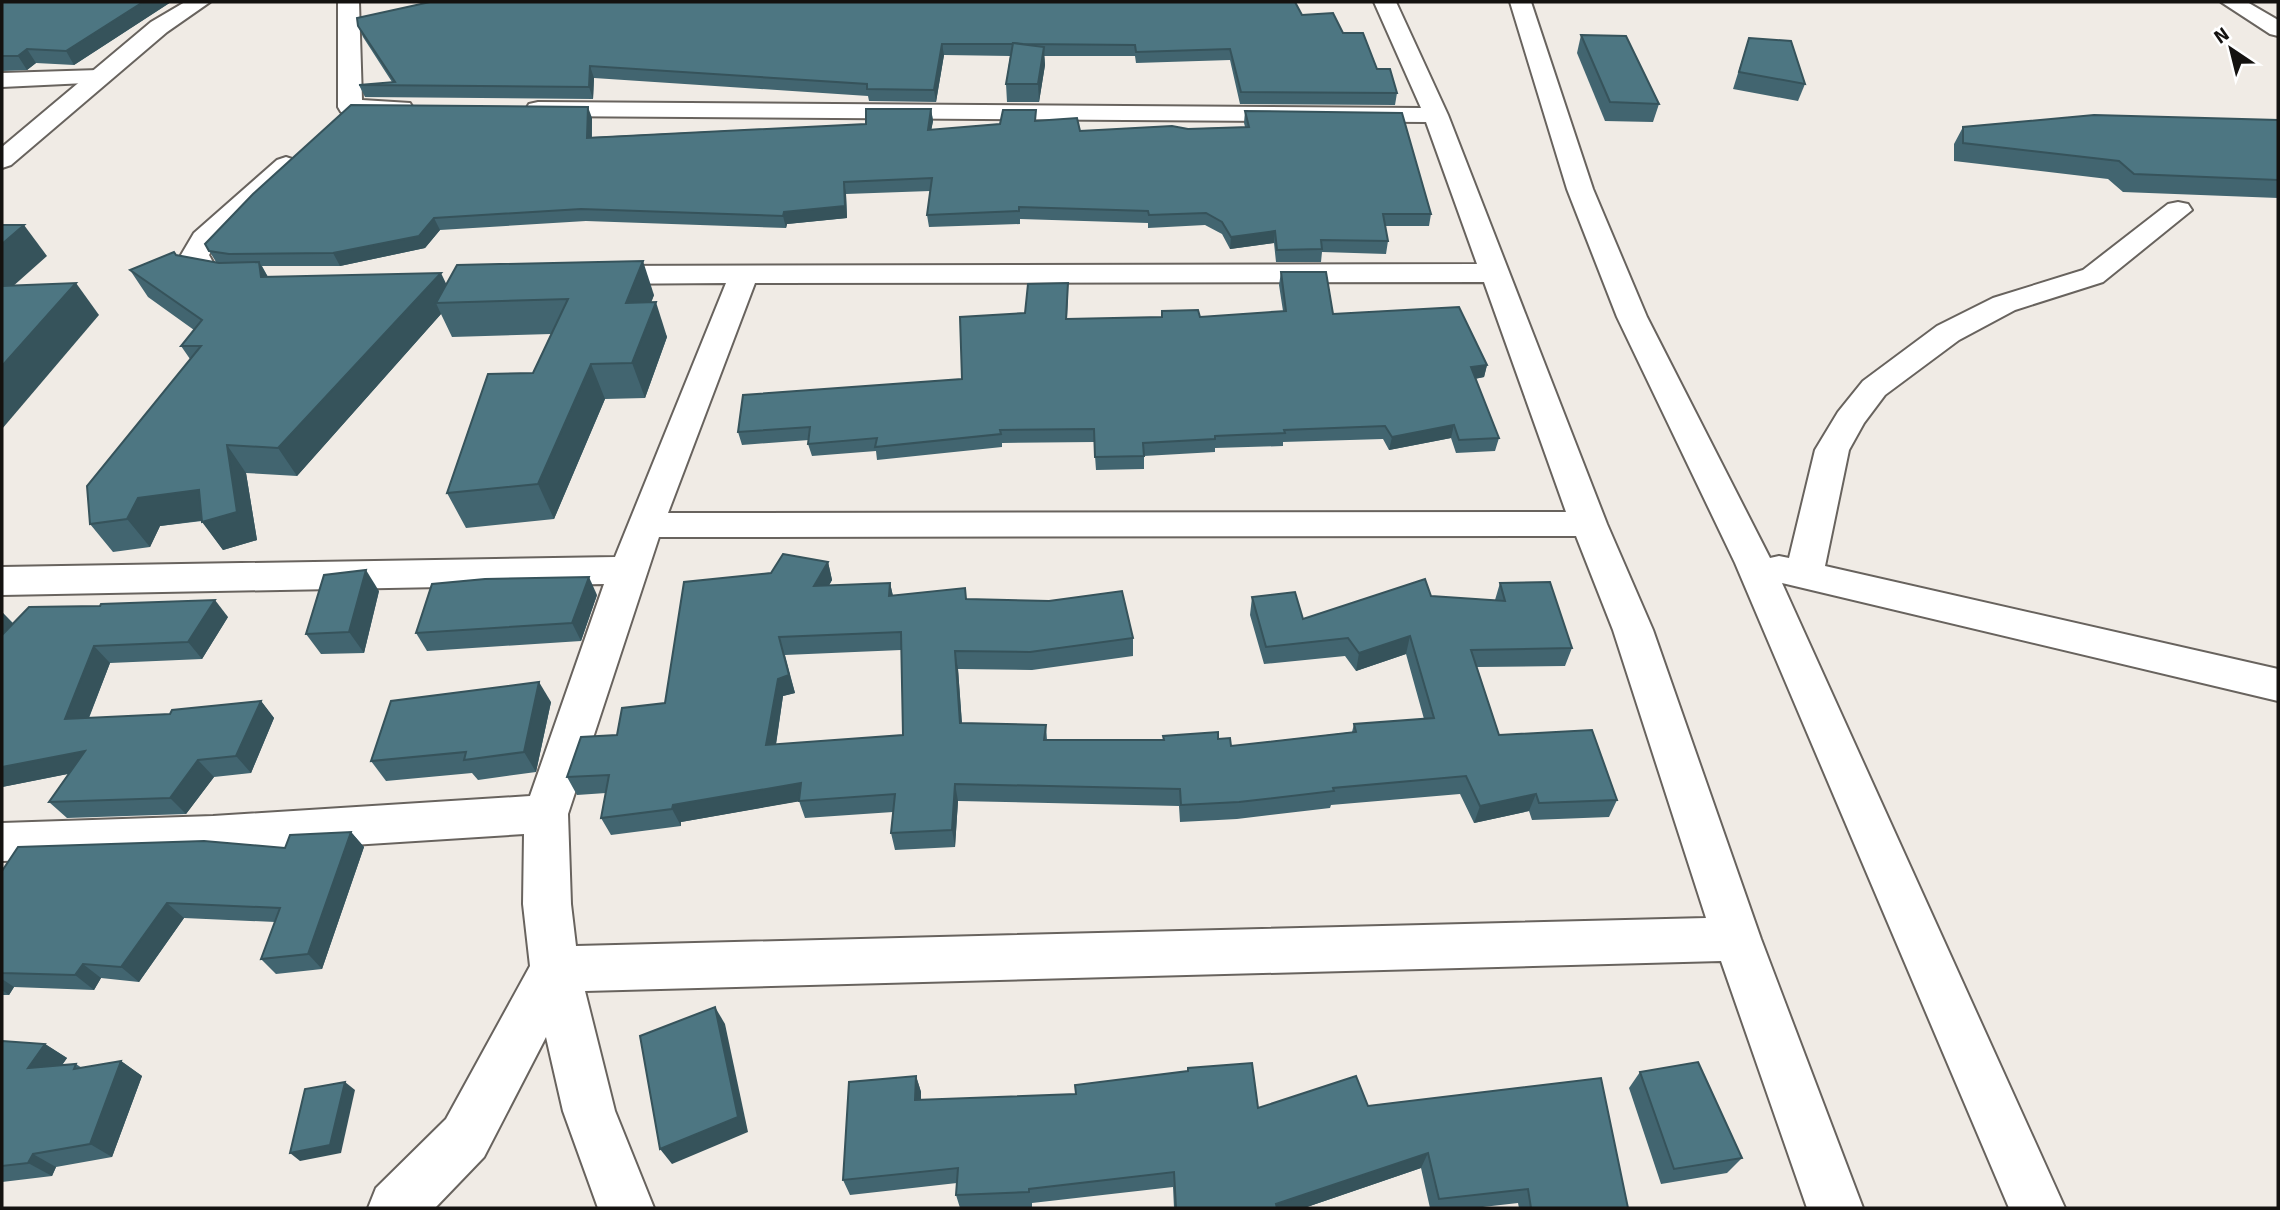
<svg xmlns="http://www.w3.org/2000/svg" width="2280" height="1210" font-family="Signika,sans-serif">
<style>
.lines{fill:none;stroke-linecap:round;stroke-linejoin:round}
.street-casing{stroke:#68635e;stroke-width:4}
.secondary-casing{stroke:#68635e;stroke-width:4}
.street{fill:#fff;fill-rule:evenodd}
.secondary{fill:#fff;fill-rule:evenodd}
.wall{fill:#426570;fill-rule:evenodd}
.shaded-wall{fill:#36535b}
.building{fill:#4d7682;stroke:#36535b;stroke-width:2;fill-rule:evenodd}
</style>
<rect width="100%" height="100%" fill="#f0ebe5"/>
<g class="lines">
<defs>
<g id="street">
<polygon points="338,2 359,2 362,100 410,103 413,108 410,113 350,114 341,112 338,107"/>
<path d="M1374,2H1396L1448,115L1607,524L1653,630L1761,939L1863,1208H1807L1721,961L585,991L615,1111L654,1208H598L563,1111L546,1037L484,1157L435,1208H368L376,1188L446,1119L530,966L523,904L524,834L213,854L2,861V823L213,816L530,796L604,584L2,595V567L615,557L726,283L594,284L584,281L579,275L584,269L594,266L1477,264L1426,122L538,116L529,114L526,109L529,104L538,102L1421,108ZM1484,282L1566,512L668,513L755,283ZM1576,536L1613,630L1706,918L576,946L571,904L568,814L659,537Z"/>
<polygon points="1510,2 1531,2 1593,189 1647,317 1770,558 1779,556 1789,558 1815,450 1838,412 1863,381 1937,326 1993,298 2083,270 2168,204 2178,202 2188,204 2192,210 2103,282 2015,310 1959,340 1885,395 1864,423 1849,450 1825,566 2278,669 2278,701 1782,583 2065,1208 2009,1208 1735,563 1617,317 1567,189"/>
<polygon points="99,70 107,72 111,77 107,82 2,87 2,73"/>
<polygon points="286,157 295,160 299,165 295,170 216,243 209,255 215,266 250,272 255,278 250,284 240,287 194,279 181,255 194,233 277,160"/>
</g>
<g id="secondary">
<polygon points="185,2 210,2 167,32 11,165 2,168 2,147 151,22"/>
<polygon points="2221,2 2247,2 2278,20 2278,36 2270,34"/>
</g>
</defs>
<!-- street casing -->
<use href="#street" class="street-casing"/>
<!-- secondary casing -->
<use href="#secondary" class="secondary-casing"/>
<!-- street -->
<use href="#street" class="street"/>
<!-- secondary -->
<use href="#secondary" class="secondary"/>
</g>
<!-- wall -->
<g class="wall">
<polygon points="2,2 171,2 74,65 36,63 27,70 2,71"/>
<polygon points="1302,15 1343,33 1377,69 1397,93 1395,105 1240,104 1230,60 1136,63 1135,56 1044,56 1045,65 1039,102 1007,102 1006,84 1010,56 944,55 936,102 869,101 868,96 594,78 593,99 365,97 359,85 392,82 363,37 358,26"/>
<polygon points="1581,35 1659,104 1653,122 1605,121 1577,53"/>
<polygon points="1749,38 1805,84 1798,101 1733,89"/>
<polygon points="931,109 933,121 931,130 1037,121 1080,131 1245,127 1244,123 1245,111 1431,214 1429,226 1385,226 1388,241 1386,254 1322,252 1321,262 1276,262 1274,243 1230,249 1222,234 1205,225 1148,228 1148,223 1020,219 1020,224 929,227 927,215 930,191 846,194 847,218 787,224 786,228 586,221 440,230 425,248 340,266 262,266 268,277 447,284 654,295 651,302 667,337 645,398 605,399 554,519 466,528 447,493 533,373 551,334 452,337 441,314 297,476 246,473 257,540 223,550 202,521 160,526 150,547 113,552 90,524 190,359 181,346 194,330 148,297 130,270 176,255 216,262 205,244 592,118 592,137 866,124"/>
<polygon points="2278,120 2278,198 2123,192 2108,179 1954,161 1954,144 1963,127"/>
<polygon points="1281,272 1333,314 1487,365 1484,377 1475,379 1499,438 1495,451 1456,453 1451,438 1389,450 1383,439 1283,442 1283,446 1215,448 1215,452 1144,456 1144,469 1096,470 1094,442 1002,443 1002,447 877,460 876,451 812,456 808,444 809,440 742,445 738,432 962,379 1025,313 1068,283 1068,296 1067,319 1161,317 1162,311 1200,317 1283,311 1279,285"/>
<path d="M828,562L832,580L829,585L890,583L893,596L967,599L1133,638V656L1032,670L958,669L962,723L1046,725L1047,740L1218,739L1231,746L1352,732L1354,724L1424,719L1406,654L1356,671L1345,656L1264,664L1250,615L1252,597L1303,619L1431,596L1495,600L1500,583L1572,648L1565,666L1477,667L1499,735L1617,800L1609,817L1532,820L1529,811L1474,823L1460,794L1331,805L1330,808L1237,819L1180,822L1179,806L958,801L955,847L895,850L891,833L893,812L805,818L799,801L681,822V826L611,835L601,818L606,793L577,795L567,777L617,735L665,703L771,573ZM901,650L903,735L776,745L783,696L795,693L785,655Z"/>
<polygon points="379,591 364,653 321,654 306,634"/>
<polygon points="597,595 581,641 427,651 416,633"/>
<polygon points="2,612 13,623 228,617 202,659 110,663 89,718 170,714 261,701 274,718 251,773 214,777 186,814 67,818 49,802 68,774 2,787"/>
<polygon points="551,702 536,772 478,780 472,773 386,781 371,761"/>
<polygon points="351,832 364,847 322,969 276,974 261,959 275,922 184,918 139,982 101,978 94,990 14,987 9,995 2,995 2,871 285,848"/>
<polygon points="2,1041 45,1044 67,1058 62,1065 76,1064 82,1068 121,1061 142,1076 112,1157 56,1167 52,1176 2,1182"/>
<polygon points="1640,1072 1742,1158 1727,1173 1661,1184 1629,1088"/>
<polygon points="916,1076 921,1092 921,1100 1258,1108 1368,1106 1628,1208 1519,1208 1518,1203 1474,1208 1430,1208 1421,1168 1304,1208 1174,1208 1173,1187 1032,1203 1032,1207 994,1208 960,1208 956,1195 957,1183 850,1195 843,1180"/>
</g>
<!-- shaded-wall -->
<g class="shaded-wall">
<polygon points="143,2 171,2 74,65 66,51"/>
<polygon points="942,44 944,55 936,102 934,90"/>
<polygon points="1044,47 1045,65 1039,102 1038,84"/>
<polygon points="27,49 36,63 27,70 18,56"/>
<polygon points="590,66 594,78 593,99 589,87"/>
<polygon points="588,107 592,118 591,150 587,138"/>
<polygon points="931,109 933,121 929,142 928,130"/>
<polygon points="844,182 846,194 847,218 787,224 786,228 783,216 784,212"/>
<polygon points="434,218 440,230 425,248 340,266 333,253"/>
<polygon points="24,225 47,256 2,296 2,244"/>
<polygon points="1275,231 1274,243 1230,249 1231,237"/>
<polygon points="643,261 654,295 638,337 626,303"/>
<polygon points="259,262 275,289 261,277"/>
<polygon points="441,273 454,300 436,303 441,314 297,476 278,448"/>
<polygon points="76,283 99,315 2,429 2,366"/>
<polygon points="656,302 667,337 645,398 632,363"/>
<polygon points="591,364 605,399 554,519 538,484"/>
<polygon points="1487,365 1484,377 1468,380 1471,367"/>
<polygon points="1454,425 1451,438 1389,450 1392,437"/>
<polygon points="227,445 246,473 257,540 223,550 202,522 212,519 160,526 150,547 127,519 138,498"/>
<polygon points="828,562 832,580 819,604 814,586"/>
<polygon points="366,570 379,591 364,653 349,632"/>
<polygon points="589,577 597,595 581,641 572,623"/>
<polygon points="890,583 894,601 889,596"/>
<polygon points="215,600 228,617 202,659 188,642"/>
<polygon points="2,612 14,625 2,640"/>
<polygon points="1410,636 1406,654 1356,671 1359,653"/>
<polygon points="779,637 795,693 783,696 773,763 766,745"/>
<polygon points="94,646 110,663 82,735 65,719"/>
<polygon points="955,651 958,669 963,740 960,723"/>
<polygon points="539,682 551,702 536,772 524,752"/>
<polygon points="261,701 274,718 251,773 236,756"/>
<polygon points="85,751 102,767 2,787 2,767"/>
<polygon points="198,760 214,777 186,814 170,798"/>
<polygon points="801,783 807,800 681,822 681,826 672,809 673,805"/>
<polygon points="955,784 958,801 955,847 952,830"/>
<polygon points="1536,794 1529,811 1474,823 1480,806"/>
<polygon points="351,832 364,847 322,969 308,954"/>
<polygon points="167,903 184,918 139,982 121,967"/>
<polygon points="83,964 101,978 94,990 75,975"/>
<polygon points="2,979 14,987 9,995 2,990"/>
<polygon points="715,1007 725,1024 748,1132 672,1164 660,1149"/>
<polygon points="45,1044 67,1058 50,1082 28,1068"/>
<polygon points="121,1061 142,1076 112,1157 90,1144"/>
<polygon points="916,1076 921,1092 921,1116 915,1100"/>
<polygon points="345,1082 355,1090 341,1153 300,1161 290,1153"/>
<polygon points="1428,1153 1421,1168 1304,1208 1276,1208 1276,1204"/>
<polygon points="33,1154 56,1167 52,1176 28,1163"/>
</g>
<!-- building -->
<g class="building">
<polygon points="2,2 143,2 66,51 27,49 18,56 2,56"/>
<polygon points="430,2 1295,2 1302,15 1333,13 1343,33 1363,33 1377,69 1390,69 1397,93 1241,92 1230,49 1136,52 1135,45 1023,44 1013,43 1012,44 942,44 934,90 867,89 867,84 590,66 589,87 359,85 395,82 358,26 357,18"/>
<polygon points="1581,35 1626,36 1659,104 1610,102"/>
<polygon points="1749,38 1791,41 1805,84 1739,72"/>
<polygon points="1013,43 1044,47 1038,84 1006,84"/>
<polygon points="351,105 588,107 587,138 866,124 866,109 931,109 928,130 1000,124 1003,110 1036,110 1035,121 1077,118 1080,131 1172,126 1188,129 1249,127 1245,111 1402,113 1431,214 1383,214 1388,241 1321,240 1322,249 1277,250 1275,231 1231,237 1222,222 1206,213 1149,215 1148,211 1019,207 1019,211 927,215 932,178 844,182 845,206 784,212 783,216 581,209 434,218 419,236 333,253 229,254 209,251 205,244 253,194"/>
<polygon points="2094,115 2278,120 2278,180 2134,174 2119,161 1963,143 1963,127"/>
<polygon points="2,225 24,225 2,244"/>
<polygon points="174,252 176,255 219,263 259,262 261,277 441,273 278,448 227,445 237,512 202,522 199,490 138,498 127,519 90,524 87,486 201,346 181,346 202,320 130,270"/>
<polygon points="643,261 626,303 656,302 632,363 591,364 538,484 447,493 488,374 533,373 568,299 436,303 457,265"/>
<polygon points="1281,272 1326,272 1333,314 1459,307 1487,365 1471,367 1499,438 1459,440 1454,425 1392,437 1385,426 1284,430 1285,433 1215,436 1215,439 1143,443 1144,456 1095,457 1094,429 1000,430 1001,434 875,447 877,438 808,444 810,427 738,432 743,395 962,379 960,317 1025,313 1028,284 1068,283 1066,319 1162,317 1162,311 1198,310 1200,317 1286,311"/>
<polygon points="76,283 2,366 2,286"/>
<path d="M783,554L828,562L814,586L890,583L889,596L965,588L966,599L1049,601L1122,591L1133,638L1030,652L955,651L960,723L1046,725L1044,740H1164L1163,736L1218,732V739L1230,738L1231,746L1356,732L1354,724L1434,718L1410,636L1359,653L1348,638L1266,647L1252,597L1295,592L1303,619L1425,579L1431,596L1505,601L1500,583L1550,582L1572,648L1471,650L1499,735L1592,730L1617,800L1539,803L1536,794L1480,806L1466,776L1333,788L1334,791L1239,802L1181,805L1180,789L955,784L952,830L891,833L895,794L799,801L801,783L673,805L672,809L601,818L609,775L567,777L581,737L617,735L622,708L665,703L684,582L771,573ZM901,632L903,735L766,745L778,679L789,675L779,637Z"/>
<polygon points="366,570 349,632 306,634 324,575"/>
<polygon points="589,577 572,623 416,633 432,584 485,579"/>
<polygon points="215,600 188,642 94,646 65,719 170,714 172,710 261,701 236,756 198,760 170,798 49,802 85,751 2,767 2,635 29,607 100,606 101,604"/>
<polygon points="539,682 524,752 464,760 466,752 371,761 391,701"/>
<polygon points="351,832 308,954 261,959 280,908 167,903 121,967 83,964 75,975 2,973 2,871 18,847 204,841 285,848 290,835"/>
<polygon points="715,1007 738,1117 660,1149 640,1036"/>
<polygon points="2,1041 45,1044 28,1068 76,1064 74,1069 121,1061 90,1144 33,1154 28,1163 2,1166"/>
<polygon points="1698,1062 1742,1158 1674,1169 1640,1072"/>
<polygon points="1252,1063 1258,1108 1356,1076 1368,1106 1601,1078 1628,1208 1531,1208 1528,1189 1439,1199 1428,1153 1276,1204 1277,1208 1176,1208 1174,1172 1029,1189 1029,1192 956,1195 958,1168 843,1180 849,1082 916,1076 915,1100 1076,1094 1075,1085 1188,1071 1188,1068"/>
<polygon points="345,1082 330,1145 290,1153 305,1089"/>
</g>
<!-- border -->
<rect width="2280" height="1210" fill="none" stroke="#141210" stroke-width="7"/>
<!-- north arrow -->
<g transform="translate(2231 49) rotate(325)" stroke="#ffffff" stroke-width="5" paint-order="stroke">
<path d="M0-5L12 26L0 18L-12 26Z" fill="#141210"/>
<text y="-10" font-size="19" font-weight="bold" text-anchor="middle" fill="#141210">N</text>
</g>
</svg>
